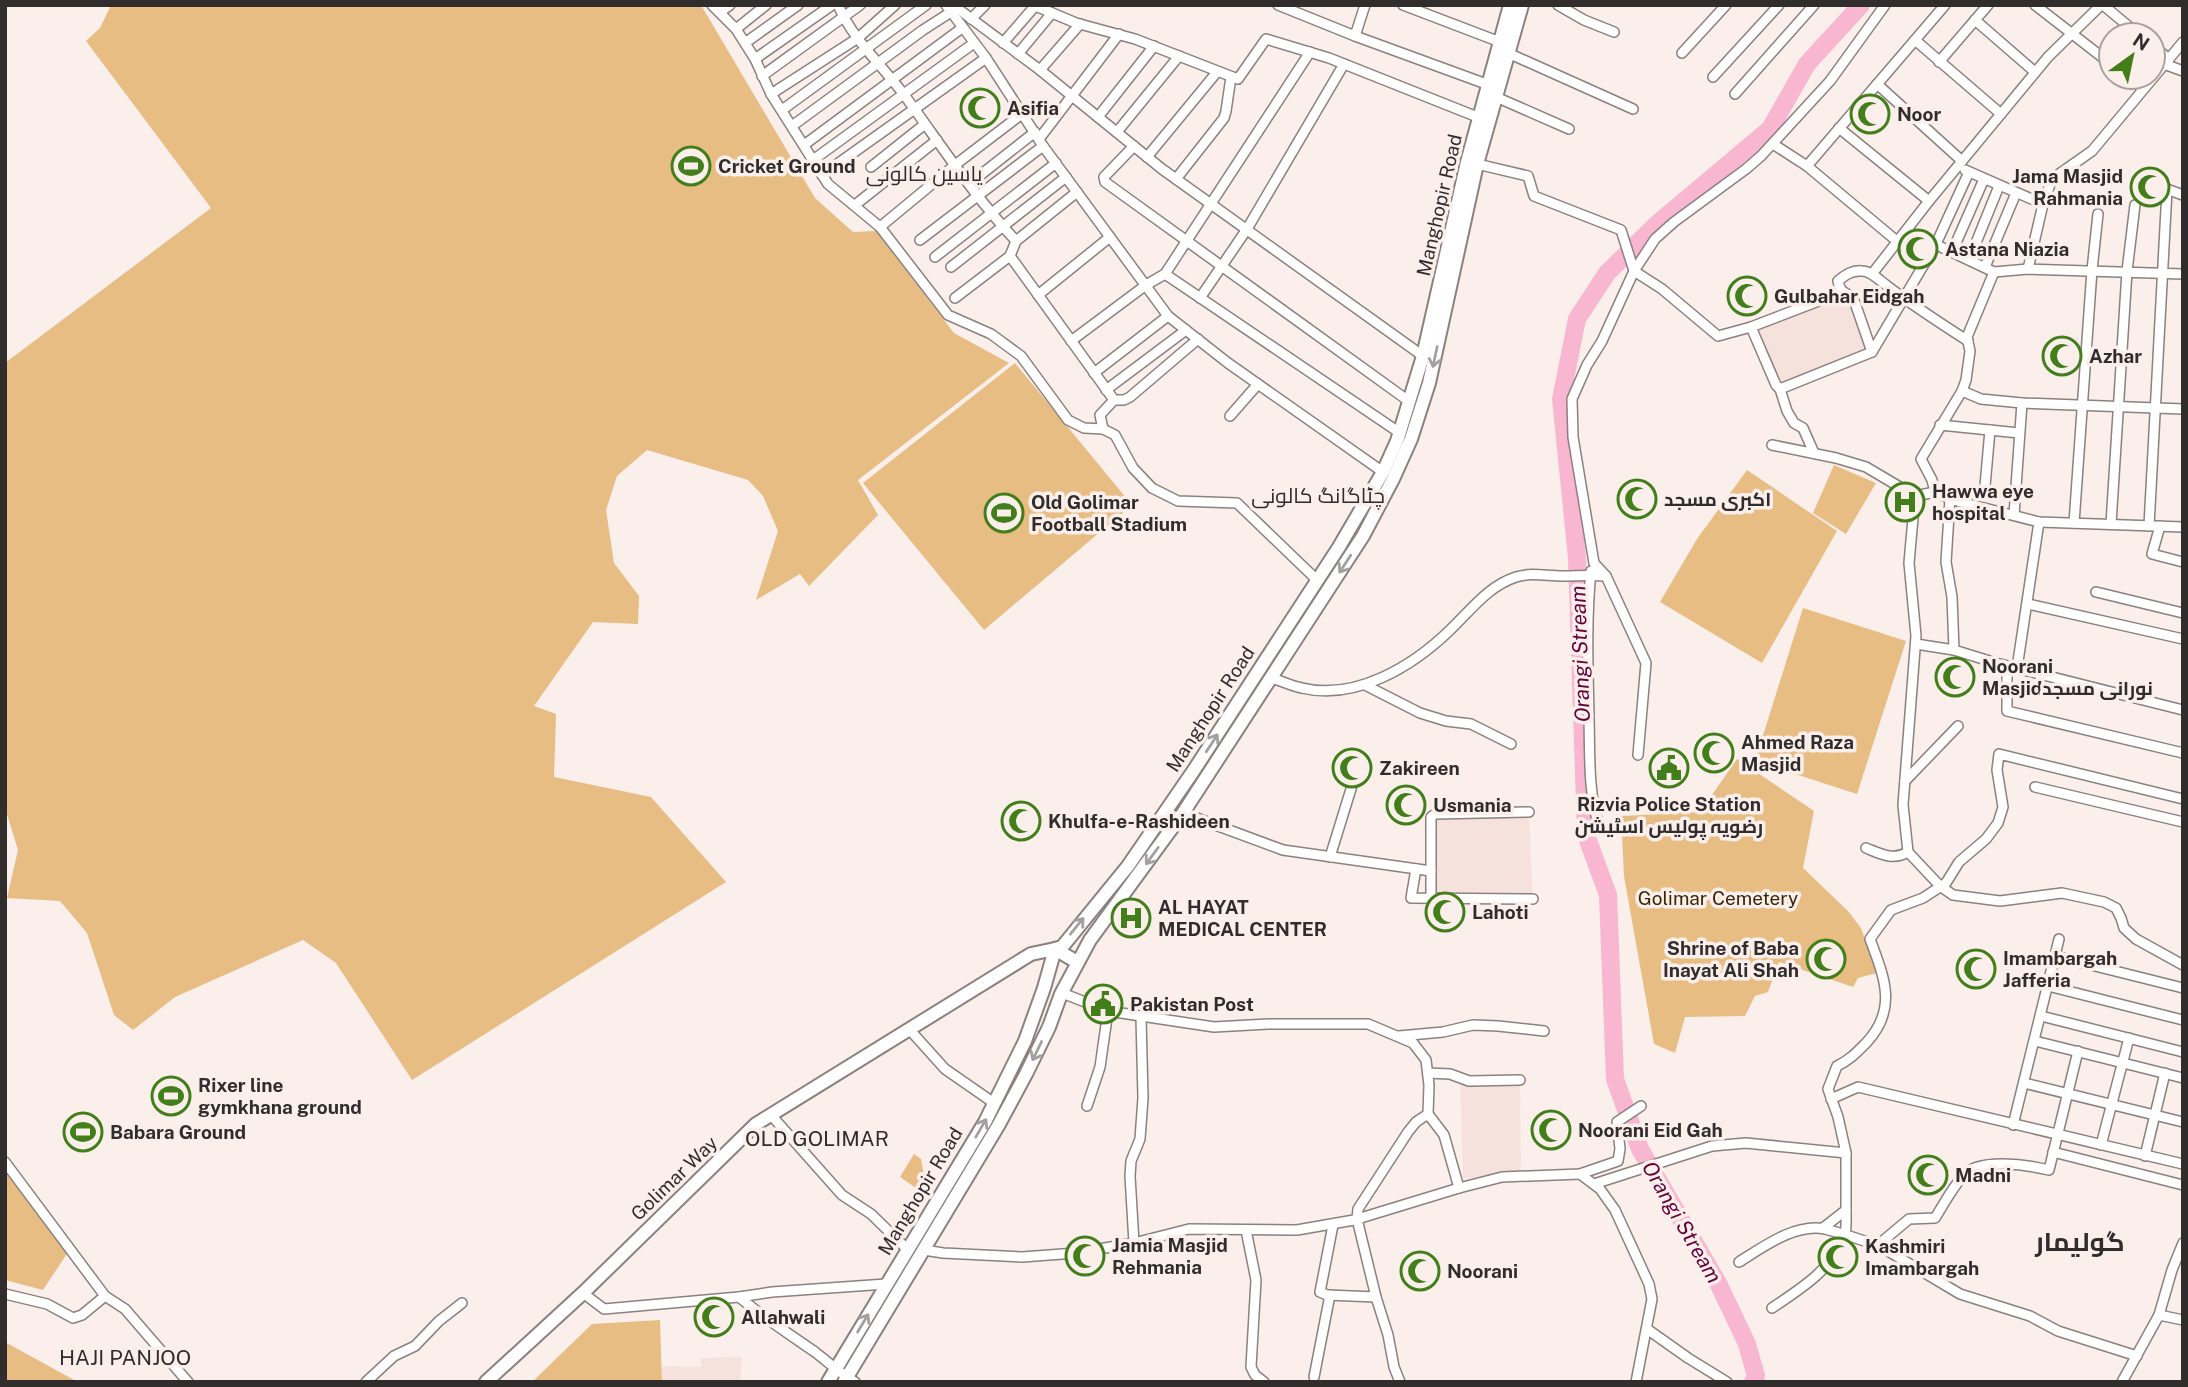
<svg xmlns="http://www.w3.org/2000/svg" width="2188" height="1387" font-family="'Public Sans',Cairo,sans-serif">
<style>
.built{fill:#f6e2dd}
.green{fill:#e7bd84}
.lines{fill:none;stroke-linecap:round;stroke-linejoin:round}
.river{stroke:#f9b6d0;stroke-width:18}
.minor-casing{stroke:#8b817e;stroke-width:12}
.major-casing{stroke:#8b817e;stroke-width:16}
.minor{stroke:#fff;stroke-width:9}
.major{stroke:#fff;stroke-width:12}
.oneway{stroke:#a2a0a0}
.labels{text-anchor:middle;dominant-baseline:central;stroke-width:7;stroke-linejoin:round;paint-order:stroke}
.poi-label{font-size:19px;font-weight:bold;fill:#312d2c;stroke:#fbefec;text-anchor:start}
.street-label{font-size:19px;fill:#312d2c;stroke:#fbefec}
.park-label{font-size:19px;fill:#3a2607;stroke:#fbefec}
.neighbourhood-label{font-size:21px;fill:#312d2c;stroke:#fbefec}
.water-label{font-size:21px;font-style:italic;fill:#64023a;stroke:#fbefec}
.district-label{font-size:26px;font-weight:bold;fill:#312d2c;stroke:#fbefec}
</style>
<rect width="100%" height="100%" fill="#fbefec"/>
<!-- built -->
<g class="built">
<polygon points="1848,294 1872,352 1780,389 1751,327"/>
<polygon points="1529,812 1533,899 1431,899 1431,817"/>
<polygon points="1520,1080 1521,1177 1463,1178 1460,1084"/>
<polygon points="742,1357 740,1382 662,1382 662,1366 701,1367 701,1358"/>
</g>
<!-- green -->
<g class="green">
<polygon points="111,5 701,5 815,198 853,232 876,231 954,333 1009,363 858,480 878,515 809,586 800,574 756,600 778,531 763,496 748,480 647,450 617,476 606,510 614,563 639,596 638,624 593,622 534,706 556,714 554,777 651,797 726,882 412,1080 336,963 303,940 175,997 133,1030 114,1015 87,933 60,901 7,898 18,850 5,808 5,363 211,208 86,41 100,28"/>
<polygon points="1015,363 1132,505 984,630 863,483"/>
<polygon points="1834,465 1876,483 1846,534 1813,513"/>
<polygon points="1747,470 1837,531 1762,663 1660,602 1697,539"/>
<polygon points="1803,608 1906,641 1857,794 1755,761"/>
<polygon points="1737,759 1814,811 1803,868 1848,911 1861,928 1877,973 1858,978 1853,987 1779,962 1768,992 1755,996 1745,1016 1685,1017 1675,1053 1654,1044 1624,876 1621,816 1700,812"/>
<polygon points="914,1154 921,1159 925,1182 922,1187 918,1184 916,1188 900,1177"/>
<polygon points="5,1162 70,1249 43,1290 5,1280"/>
<polygon points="660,1320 662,1382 532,1382 592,1324"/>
<polygon points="5,1342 76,1381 77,1382 5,1382"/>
</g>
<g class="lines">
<!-- river -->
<polyline class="river" points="1753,1382 1756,1376 1747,1344 1719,1285 1640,1149 1615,1079 1608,895 1586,835 1577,558 1561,399 1577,319 1607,273 1657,224 1770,129 1807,64 1861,5"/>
<defs>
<g id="minor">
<polyline points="712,5 736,29 755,59 771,94 828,184 880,227 948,315 991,334 1021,356 1068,420 1084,428 1103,429 1115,435 1133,468 1152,488 1178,501 1237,503 1317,580"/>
<path d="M838,5C853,40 882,65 905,96C941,145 974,196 1016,241L1010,256L955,298"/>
<polyline points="946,5 986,58 1043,146 1168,316 1228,363 1383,472"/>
<polyline points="953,5 1040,70 1162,169 1423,356"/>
<polyline points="1033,5 1076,23 1135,39 1238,79 1266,39 1329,58 1480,118"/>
<polyline points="1278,5 1355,36 1489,85"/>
<polyline points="1403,5 1500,42"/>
<polyline points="1558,5 1584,20 1614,32"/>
<polyline points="2035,5 2111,64"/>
<polyline points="2103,5 2139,35"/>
<polyline points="720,12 730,5"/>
<polyline points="971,19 985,5"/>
<polyline points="1975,20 2035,72"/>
<polyline points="736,29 766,5"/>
<polyline points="1355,36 1365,5"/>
<polyline points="1915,40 2001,114"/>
<polyline points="745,43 798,5"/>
<polyline points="1003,43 1035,6"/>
<polyline points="2153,46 2169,59"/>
<polyline points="1508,53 1633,109"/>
<polyline points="1682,53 1726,5"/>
<polyline points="1018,54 1052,13"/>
<polyline points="755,59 832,5"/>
<polyline points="1939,62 1988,5"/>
<polyline points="2164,64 2183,71"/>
<polyline points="1040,70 1080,24"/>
<polyline points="762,76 860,5"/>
<polyline points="1713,77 1779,5"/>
<polyline points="2128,77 2143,89"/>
<polyline points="1877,84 1962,161"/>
<polyline points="771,94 858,38 895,5"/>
<polyline points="1735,94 1814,5"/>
<polyline points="1496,97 1569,129"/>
<polyline points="782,110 926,5"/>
<polyline points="1098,117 1154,46"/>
<polyline points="792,126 923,30 951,12"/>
<polyline points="1839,128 1929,201"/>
<polyline points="1117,132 1179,56"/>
<polyline points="1039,139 1119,34"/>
<polyline points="1773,144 1807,166 1898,242"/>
<polyline points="804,145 962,28"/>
<polyline points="1134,146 1104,177 1105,182 1410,402"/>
<polyline points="1147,157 1217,72"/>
<polyline points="813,160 974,43"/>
<polyline points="1477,164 1528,176 1534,196 1621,230 1634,271 1662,289 1718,336 1751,327 1842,292"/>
<polyline points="1807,166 1945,5"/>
<polyline points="871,167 925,124"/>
<polyline points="1965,170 2043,204"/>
<polyline points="822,175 986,58"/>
<polyline points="1176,179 1224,118 1226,111 1231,77"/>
<polyline points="969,184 1035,132"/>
<polyline points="2158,186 2183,195"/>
<polyline points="855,205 937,140"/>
<polyline points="880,227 955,165 1023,113"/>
<polyline points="1907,231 1994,272 2028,269 2183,274"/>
<polyline points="920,240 1043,146"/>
<polyline points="1016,241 1077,192"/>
<polyline points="1952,252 1984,179"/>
<polyline points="1010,256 1114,400 1100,415 1103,429"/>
<polyline points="935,257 1056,163"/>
<polyline points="1969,260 1999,186"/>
<polyline points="951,267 1066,177"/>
<polyline points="1985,267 2016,193"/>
<polyline points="2028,269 2043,204 2052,179 2092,151 2183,42"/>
<polyline points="1165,274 1400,433"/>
<polyline points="1872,274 1929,201 2048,57 2101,5"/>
<polyline points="1038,295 1110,237"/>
<polyline points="1200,298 1247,229 1344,64"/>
<polyline points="1751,327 1776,385 1780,389 1787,411 1794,423 1803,428 1814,453"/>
<polyline points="1071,341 1146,285 1165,274 1310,52"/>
<polyline points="1872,352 1936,244 1969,172"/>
<polyline points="1094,373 1168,316"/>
<path d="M1780,389L1872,352L1853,297C1844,292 1840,292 1838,281C1845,275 1852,270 1862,271C1871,271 1879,280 1886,285C1912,305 1940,323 1968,341"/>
<polyline points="1106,390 1186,330"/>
<polyline points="1962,391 1981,399 2022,403 2183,409"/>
<polyline points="1114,400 1124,400 1130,397 1198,339"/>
<polyline points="1230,416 1258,384"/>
<polyline points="1940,425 2019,433"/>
<polyline points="1772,445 1836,458 1866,467 1915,496 1909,563 1916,636 1903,805 1908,852 1940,886 1953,895 2000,901 2062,893 2104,902 2116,908 2121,918 2124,928 2136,939 2183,965"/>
<polyline points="1985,486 1990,430"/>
<polyline points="1935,492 1932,480 1921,459 1962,391 1966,380 1970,351 1967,337 1994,272"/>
<polyline points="1915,496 1935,492 1953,500 2039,522 2183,527"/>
<polyline points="1950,499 1946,562 1952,597 1954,650 1996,663 2183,710"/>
<polyline points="2014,515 2022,403"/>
<polyline points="2074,523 2092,270 2098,214"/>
<polyline points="2111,524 2127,271 2135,205"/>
<polyline points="2149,526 2167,190"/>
<polyline points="2160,526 2152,554 2183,562"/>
<path d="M1591,571C1586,620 1588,669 1589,718C1590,753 1588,793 1599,826"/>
<polyline points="2096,592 2183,613"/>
<polyline points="2028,604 2183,639"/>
<polyline points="1916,644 1954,650"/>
<polyline points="2007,666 2007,711 2183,753"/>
<polyline points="2017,668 2039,522"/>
<path d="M1272,678C1281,681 1292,686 1302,688C1356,701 1413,666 1450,630C1470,611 1488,586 1516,577C1532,572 1546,576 1563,576C1577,576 1591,575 1606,576"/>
<polyline points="1365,685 1420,713 1446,721 1471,724 1511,744"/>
<polyline points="1638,755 1646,663 1606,576 1594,563 1573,437 1572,399 1587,365 1602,341 1634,271 1655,239 1674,222 1746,169 1761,156 1830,81 1885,5"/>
<polyline points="1905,781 1958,726"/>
<polyline points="2035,787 2183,822"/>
<polyline points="1183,813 1283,850 1431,871"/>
<path d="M1866,848C1881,854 1893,861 1908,852"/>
<polyline points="1330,857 1355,776"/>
<polyline points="1416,869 1411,898 1533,899"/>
<polyline points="1431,899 1431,817 1435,814 1529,812"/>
<polyline points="2055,956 2183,988"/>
<polyline points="2048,986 2183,1020"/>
<polyline points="1062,993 1108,1011 1214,1027 1268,1024 1368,1024 1413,1043 1426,1060 1429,1085 1428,1114 1416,1122 1408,1132 1358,1209 1357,1219 1376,1297 1388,1335 1394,1367 1400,1382"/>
<polyline points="2041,1016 2183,1052"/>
<polyline points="909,1029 945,1069 994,1103"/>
<polyline points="1399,1036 1443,1032 1473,1025 1498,1026 1544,1031"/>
<polyline points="2035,1041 2183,1078"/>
<polyline points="1428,1073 1450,1074 1469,1081 1520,1080"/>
<polyline points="2024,1083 2183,1122"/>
<polyline points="1831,1099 1858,1087 2183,1164"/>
<polyline points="1087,1106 1100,1067 1108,1011"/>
<polyline points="1428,1114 1444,1135 1459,1188"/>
<polyline points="771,1115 842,1195 871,1214 908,1250"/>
<polyline points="2013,1125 2059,939"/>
<polyline points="2101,1145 2129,1038"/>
<polyline points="2053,1152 2183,1185"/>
<polyline points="2145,1156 2165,1073"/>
<polyline points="5,1162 105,1296 125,1309 188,1382"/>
<polyline points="1580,1174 1600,1189 1615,1210 1649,1284 1652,1299 1636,1382"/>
<polyline points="1594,1184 1712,1146 1746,1143 1846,1153"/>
<polyline points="1333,1225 1320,1292 1327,1295 1376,1297"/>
<path d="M1823,1228L1846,1210V1153L1838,1117L1828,1089L1837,1066C1850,1060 1857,1052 1867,1042C1898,1008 1884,977 1870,939L1891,910L1923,898L1946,883L1959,862L1986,839L1998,823L2003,807L1997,770L1999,754L2183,799"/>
<polyline points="1246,1230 1256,1280 1251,1367 1255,1375 1264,1382"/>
<polyline points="1134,1243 1130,1176 1131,1161 1140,1139 1143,1098 1141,1017"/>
<polyline points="1878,1245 1960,1294 2030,1316 2058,1331 2137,1356"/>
<polyline points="924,1250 943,1253 1022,1257 1076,1253 1134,1243 1189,1229 1297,1230 1354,1220 1459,1188 1502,1177 1580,1174 1618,1161 1620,1149 1617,1122 1641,1106"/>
<path d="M1739,1262C1763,1247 1795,1223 1825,1229C1842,1233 1860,1240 1878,1245L1909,1219L1935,1218C1944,1204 1952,1188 1963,1176C1978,1157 2028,1165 2049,1170L2078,1051"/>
<path d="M583,1293L604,1309L739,1297C763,1317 789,1334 815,1352C828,1362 840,1373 855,1382"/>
<polyline points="5,1294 47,1304 73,1318 82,1315 105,1296"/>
<polyline points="739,1297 772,1292 886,1284"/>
<path d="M1772,1308C1800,1289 1830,1271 1844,1238C1847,1230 1846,1218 1846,1210"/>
<polyline points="2159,1315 2183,1320"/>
<polyline points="1647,1329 1688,1358 1727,1382"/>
<polyline points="1314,1377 1330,1295"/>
<polyline points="366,1382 394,1356 415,1346 439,1321 462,1303"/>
<polyline points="2122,1382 2159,1315 2172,1270 2183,1243"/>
</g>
<g id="major">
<polyline points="486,1382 583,1293 756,1124 1031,954 1055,949 1077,962"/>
<polyline points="828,1382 985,1122 1025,1041 1044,988 1055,949 1062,947 1128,866 1194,770 1339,547 1383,472 1397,441 1423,356 1467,162 1510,5"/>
<polyline points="844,1382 998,1126 1026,1074 1049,1027 1061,994 1090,940 1183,813 1363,536 1393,479 1411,439 1429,383 1477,164 1522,5"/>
</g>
</defs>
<!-- minor casing -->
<use href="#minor" class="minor-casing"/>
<!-- major casing -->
<use href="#major" class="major-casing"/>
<!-- minor -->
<use href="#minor" class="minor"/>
<!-- major -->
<use href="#major" class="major"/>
</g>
<!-- one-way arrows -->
<defs><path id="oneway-shaft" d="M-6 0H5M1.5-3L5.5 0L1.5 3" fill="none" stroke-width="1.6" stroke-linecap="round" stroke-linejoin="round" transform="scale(1.75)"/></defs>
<g class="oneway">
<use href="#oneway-shaft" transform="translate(1435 357) rotate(102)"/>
<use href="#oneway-shaft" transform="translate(1345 564) rotate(123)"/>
<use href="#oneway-shaft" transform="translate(1212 743) rotate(-57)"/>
<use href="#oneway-shaft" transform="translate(1152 856) rotate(126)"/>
<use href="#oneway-shaft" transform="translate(1077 926) rotate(-51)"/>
<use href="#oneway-shaft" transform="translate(1037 1051) rotate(116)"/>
<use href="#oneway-shaft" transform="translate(981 1128) rotate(-60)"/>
<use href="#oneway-shaft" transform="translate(863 1323) rotate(-59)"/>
</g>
<!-- icons -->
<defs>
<symbol id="mosque-ring" viewBox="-11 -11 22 22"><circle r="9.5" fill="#fbefec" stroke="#427e1a" stroke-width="1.5"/><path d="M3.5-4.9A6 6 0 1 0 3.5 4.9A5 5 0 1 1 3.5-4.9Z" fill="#427e1a"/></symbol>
<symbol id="stadium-ring" viewBox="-11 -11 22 22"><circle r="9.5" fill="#fbefec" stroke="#427e1a" stroke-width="1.5"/><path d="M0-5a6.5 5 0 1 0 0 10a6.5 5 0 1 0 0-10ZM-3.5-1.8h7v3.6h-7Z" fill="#427e1a"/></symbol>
<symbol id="hospital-ring" viewBox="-11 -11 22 22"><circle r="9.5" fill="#fbefec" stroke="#427e1a" stroke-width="1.5"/><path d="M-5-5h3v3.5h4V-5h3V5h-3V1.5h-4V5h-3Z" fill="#427e1a"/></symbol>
<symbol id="civic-ring" viewBox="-11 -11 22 22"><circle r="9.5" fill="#fbefec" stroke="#427e1a" stroke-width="1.5"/><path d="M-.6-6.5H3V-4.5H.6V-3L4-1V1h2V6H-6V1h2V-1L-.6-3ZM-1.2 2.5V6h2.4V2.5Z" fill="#427e1a"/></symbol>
</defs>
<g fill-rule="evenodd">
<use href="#mosque-ring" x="958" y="86" width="44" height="44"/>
<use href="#mosque-ring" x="1848" y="92" width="44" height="44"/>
<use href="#stadium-ring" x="669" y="144" width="44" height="44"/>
<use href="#mosque-ring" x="2128" y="165" width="44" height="44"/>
<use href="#mosque-ring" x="1896" y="227" width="44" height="44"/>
<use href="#mosque-ring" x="1725" y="274" width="44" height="44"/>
<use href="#mosque-ring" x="2040" y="334" width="44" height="44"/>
<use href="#mosque-ring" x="1615" y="477" width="44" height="44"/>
<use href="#hospital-ring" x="1883" y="480" width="44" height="44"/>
<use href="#stadium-ring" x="982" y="491" width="44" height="44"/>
<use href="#mosque-ring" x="1933" y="655" width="44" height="44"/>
<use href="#mosque-ring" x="1692" y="731" width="44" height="44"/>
<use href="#mosque-ring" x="1330" y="746" width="44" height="44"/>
<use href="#civic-ring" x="1647" y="746" width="44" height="44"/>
<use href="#mosque-ring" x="1384" y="783" width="44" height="44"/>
<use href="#mosque-ring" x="999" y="799" width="44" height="44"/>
<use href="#mosque-ring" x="1423" y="890" width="44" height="44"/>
<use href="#hospital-ring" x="1109" y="896" width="44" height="44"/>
<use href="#mosque-ring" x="1804" y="937" width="44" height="44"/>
<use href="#mosque-ring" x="1954" y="947" width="44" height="44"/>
<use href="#civic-ring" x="1081" y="982" width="44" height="44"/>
<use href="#stadium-ring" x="149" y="1074" width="44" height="44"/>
<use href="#mosque-ring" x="1529" y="1108" width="44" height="44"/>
<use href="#stadium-ring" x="61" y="1110" width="44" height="44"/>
<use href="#mosque-ring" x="1906" y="1153" width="44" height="44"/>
<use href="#mosque-ring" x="1063" y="1234" width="44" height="44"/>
<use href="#mosque-ring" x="1816" y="1235" width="44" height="44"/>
<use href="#mosque-ring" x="1398" y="1249" width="44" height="44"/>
<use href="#mosque-ring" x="692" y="1295" width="44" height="44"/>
</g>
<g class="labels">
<!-- poi labels -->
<g class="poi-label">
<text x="1007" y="108">Asifia</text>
<text x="1897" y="114">Noor</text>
<text x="718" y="166">Cricket Ground</text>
<text x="2123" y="176" text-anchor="end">Jama Masjid<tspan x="2123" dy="22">Rahmania</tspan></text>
<text x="1945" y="249">Astana Niazia</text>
<text x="1774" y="296">Gulbahar Eidgah</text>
<text x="2089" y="356">Azhar</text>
<text x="1932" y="491">Hawwa eye<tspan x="1932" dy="22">hospital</tspan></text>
<text x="1664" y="499">اکبری مسجد</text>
<text x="1031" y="502">Old Golimar<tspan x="1031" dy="22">Football Stadium</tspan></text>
<text x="1982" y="666">Noorani<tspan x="1982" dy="22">Masjidنورانی مسجد</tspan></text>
<text x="1741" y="742">Ahmed Raza<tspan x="1741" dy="22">Masjid</tspan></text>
<text x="1379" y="768">Zakireen</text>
<text x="1669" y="804" text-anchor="middle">Rizvia Police Station<tspan x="1669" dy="22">رضویہ پولیس اسٹیشن</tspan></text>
<text x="1433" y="805">Usmania</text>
<text x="1048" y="821">Khulfa-e-Rashideen</text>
<text x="1158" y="907">AL HAYAT<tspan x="1158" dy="22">MEDICAL CENTER</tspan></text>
<text x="1472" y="912">Lahoti</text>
<text x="1799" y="948" text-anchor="end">Shrine of Baba<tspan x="1799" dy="22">Inayat Ali Shah</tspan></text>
<text x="2003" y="958">Imambargah<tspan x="2003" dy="22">Jafferia</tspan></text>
<text x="1130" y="1004">Pakistan Post</text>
<text x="198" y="1085">Rixer line<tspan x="198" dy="22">gymkhana ground</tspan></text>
<text x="1578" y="1130">Noorani Eid Gah</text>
<text x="110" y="1132">Babara Ground</text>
<text x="1955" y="1175">Madni</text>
<text x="1112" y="1245">Jamia Masjid<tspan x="1112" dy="22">Rehmania</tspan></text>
<text x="1865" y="1246">Kashmiri<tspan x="1865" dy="22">Imambargah</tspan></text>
<text x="1447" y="1271">Noorani</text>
<text x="741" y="1317">Allahwali</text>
</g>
<!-- street labels -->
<g class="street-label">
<text transform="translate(1439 205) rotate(-77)">Manghopir Road</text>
<text transform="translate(1210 709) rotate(-57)">Manghopir Road</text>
<text transform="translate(674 1178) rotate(-44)">Golimar Way</text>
<text transform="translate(920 1191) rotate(-59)">Manghopir Road</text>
</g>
<!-- park labels -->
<g class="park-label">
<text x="1718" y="898">Golimar Cemetery</text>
</g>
<!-- neighbourhood labels -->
<g class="neighbourhood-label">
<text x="924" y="173">یاسین کالونی</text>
<text x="1318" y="495">چٹاگانگ کالونی</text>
<text x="817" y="1138">OLD GOLIMAR</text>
<text x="125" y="1357">HAJI PANJOO</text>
</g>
<!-- water labels -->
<g class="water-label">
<text transform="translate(1580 654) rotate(-92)">Orangi Stream</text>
<text transform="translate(1682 1222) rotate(60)">Orangi Stream</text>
</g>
<!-- district labels -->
<g class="district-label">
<text x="2080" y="1241">گولیمار</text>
</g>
</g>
<!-- border -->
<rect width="2188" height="1387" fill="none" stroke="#312d2c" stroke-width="14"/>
<!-- north arrow -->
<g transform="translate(2132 56) rotate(33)"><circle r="33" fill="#fbefec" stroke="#aaa19f" stroke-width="2"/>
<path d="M0-5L12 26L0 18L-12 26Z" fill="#427e1a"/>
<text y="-10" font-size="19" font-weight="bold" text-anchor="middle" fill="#312d2c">N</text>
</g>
</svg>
